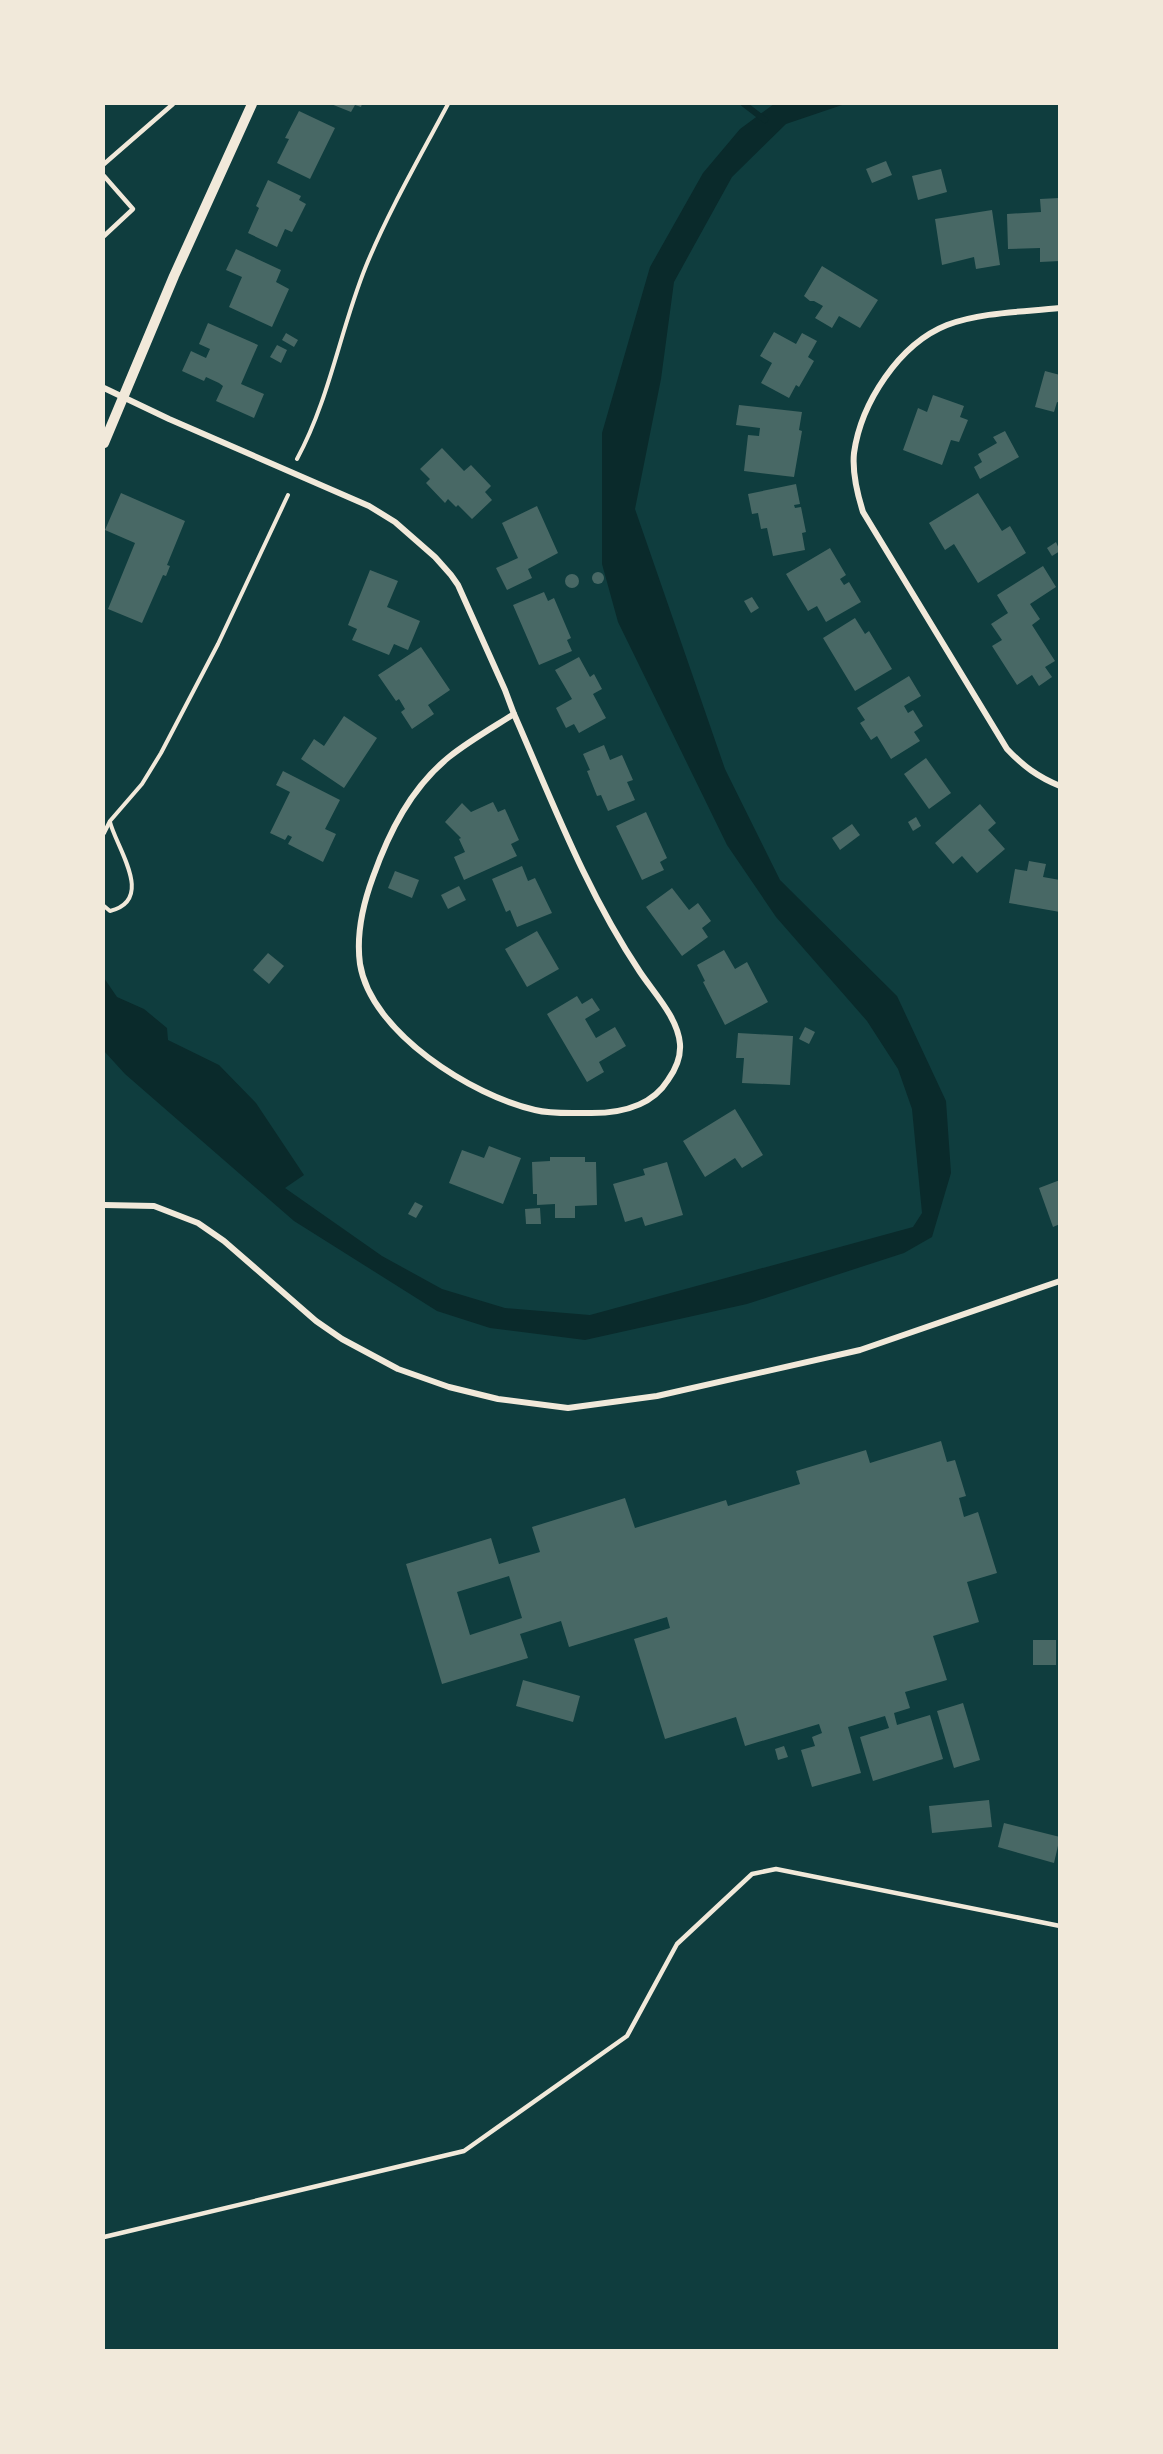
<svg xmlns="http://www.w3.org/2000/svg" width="1163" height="2454" font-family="Ubuntu,sans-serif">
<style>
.water{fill:#0a2a2b}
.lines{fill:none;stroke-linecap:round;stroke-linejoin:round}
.stream{stroke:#0a2a2b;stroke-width:6}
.building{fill:#486865;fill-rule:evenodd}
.path{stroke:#f1e9da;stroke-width:4}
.service{stroke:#f1e9da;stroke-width:4.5}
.minor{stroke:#f1e9da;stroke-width:6}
.tertiary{stroke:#f1e9da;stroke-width:10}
</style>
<rect width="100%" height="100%" fill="#0f3d3e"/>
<!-- water -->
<polygon class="water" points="774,104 845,104 786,124 732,177 674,282 661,379 635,509 725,769 780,880 897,996 946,1101 951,1173 932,1237 904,1253 747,1304 585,1340 490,1328 437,1311 294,1221 125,1074 104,1051 104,978 117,997 144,1009 167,1028 168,1040 219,1065 256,1103 304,1175 285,1188 382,1256 442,1289 505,1308 590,1315 913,1227 922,1213 912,1109 898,1069 867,1021 776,917 727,845 618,622 602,564 602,433 650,267 703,173 740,129"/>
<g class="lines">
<!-- stream -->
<polyline class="stream" points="744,104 765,120"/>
</g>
<!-- building -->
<g class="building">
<polygon points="331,104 362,104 361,107 355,105 351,112"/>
<polygon points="299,111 335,128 310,179 277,163 289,139 285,138"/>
<polygon points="886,161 892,175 872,183 866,169"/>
<polygon points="941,169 947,192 918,200 912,176"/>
<polygon points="268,180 301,196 299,200 306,204 292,232 285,229 277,247 248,233 259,208 256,206"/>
<polygon points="1059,198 1060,261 1040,262 1040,248 1008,249 1007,214 1041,212 1040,199"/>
<polygon points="992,210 1000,265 976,269 974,257 942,265 935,219"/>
<polygon points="236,249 281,270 276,282 289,289 272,327 229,307 242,277 226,270"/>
<polygon points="822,266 878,300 860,328 839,316 832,328 815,318 823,306 814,301 810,301 804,296"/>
<polygon points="208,323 258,345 241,384 264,394 254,418 216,401 223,386 219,383 206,377 204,381 182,371 191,351 206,358 210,349 199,344"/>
<polygon points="774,332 796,344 802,333 817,341 808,357 814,361 799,387 796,385 789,398 761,383 772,363 760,356"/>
<polygon points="286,333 298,340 294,347 282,340"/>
<polygon points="277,345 287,350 281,363 270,357"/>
<polygon points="1045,371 1060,375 1060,403 1057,402 1054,412 1035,407"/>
<polygon points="933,395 964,406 960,417 968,420 959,442 951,440 942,465 903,450 918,408 927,412"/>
<polygon points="739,405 802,412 799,430 802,431 794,477 744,471 748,435 759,436 760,428 736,425"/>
<polygon points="1005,431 1019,457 980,479 974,467 982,462 978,454 997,443 993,437"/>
<polygon points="442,448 464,471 471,465 491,486 485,492 492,500 472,519 458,505 456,507 448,499 445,503 426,483 430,479 420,469"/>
<polygon points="796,484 800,504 794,505 795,508 801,507 806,532 802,533 805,550 773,556 767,528 761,529 758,513 752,514 748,494"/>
<polygon points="121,493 185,521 167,565 170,566 166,576 163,575 142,623 108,609 135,543 105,530"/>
<polygon points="978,493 1002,531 1010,526 1026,553 978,583 954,544 945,550 929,523"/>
<polygon points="537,506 558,553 528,569 532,578 507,590 496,568 518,558 502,523"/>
<polygon points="1056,542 1060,551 1052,556 1047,548"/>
<polygon points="830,548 846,575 840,579 844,585 849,582 861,602 826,622 817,606 808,611 786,574"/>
<polygon points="1043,566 1056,587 1030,604 1040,619 1032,625 1055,661 1045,667 1052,677 1039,686 1032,675 1017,685 992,646 1002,640 991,624 1008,613 997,595"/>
<polygon points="370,570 398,581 387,607 420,621 408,650 394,644 389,655 352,640 357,629 348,625"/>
<circle cx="598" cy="578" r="6"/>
<circle cx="572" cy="581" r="7"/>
<polygon points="544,592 548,601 554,598 571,638 567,640 572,651 539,665 513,605"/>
<polygon points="752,597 759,608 751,613 744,601"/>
<polygon points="855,618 865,634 869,631 892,669 855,691 823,638"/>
<polygon points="421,647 450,690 428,705 434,714 412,729 401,712 405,709 399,699 396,701 378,675"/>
<polygon points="579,657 590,677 594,674 602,689 593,694 606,718 579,733 574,724 566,728 556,708 572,699 555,670"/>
<polygon points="909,676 921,696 904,706 908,713 913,710 923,726 914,732 920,741 891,759 877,736 871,740 860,723 865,720 857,708"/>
<polygon points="344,716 377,738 344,788 301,759 314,739 324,746"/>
<polygon points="604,745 610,760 622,755 633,780 627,782 635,800 608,811 601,795 597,796 587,771 590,770 583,754"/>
<polygon points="926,758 951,793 929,809 904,774"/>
<polygon points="283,771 340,800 325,829 336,834 323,862 288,844 292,837 288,835 285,840 270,833 290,792 276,785"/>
<polygon points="493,802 498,812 505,809 519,840 511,844 517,856 464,880 454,857 465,852 459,839 461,838 445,822 462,803 471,812"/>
<polygon points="980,804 996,823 988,830 1005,849 977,873 962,856 953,864 935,843"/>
<polygon points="646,812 667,858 660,862 664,870 642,880 616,826"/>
<polygon points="916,817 921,826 913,831 908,822"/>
<polygon points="852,824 860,835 840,850 832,838"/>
<polygon points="1029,861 1046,864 1043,877 1060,880 1060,912 1009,903 1015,869 1027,871"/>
<polygon points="522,866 528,881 535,878 552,913 517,927 510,910 506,912 492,879"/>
<polygon points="395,871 419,880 412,898 388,888"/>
<polygon points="459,886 466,900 448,909 441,895"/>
<polygon points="672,888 689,910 698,903 711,921 702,928 708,937 682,956 646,907"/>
<polygon points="537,931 559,969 527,987 505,949"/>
<polygon points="724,950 735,969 747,962 768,1002 725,1025 703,982 705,981 697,965"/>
<polygon points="268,953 284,966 269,984 253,970"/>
<polygon points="577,996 582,1004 592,998 600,1010 585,1019 596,1038 615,1027 626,1046 599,1062 604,1072 587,1082 547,1014"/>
<polygon points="805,1027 815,1032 809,1044 799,1039"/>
<polygon points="738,1033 793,1036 790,1085 742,1083 744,1058 736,1058"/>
<polygon points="735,1109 763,1155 742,1168 735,1158 705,1177 683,1141"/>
<polygon points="489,1146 521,1158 503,1204 449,1183 462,1150 484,1158"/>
<polygon points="550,1157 585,1157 585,1162 596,1162 597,1205 575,1206 575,1218 555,1218 555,1204 537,1205 537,1194 533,1194 532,1162 550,1161"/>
<polygon points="667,1162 683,1215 645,1226 642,1217 625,1222 613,1184 645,1175 643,1169"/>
<polygon points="1060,1180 1060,1224 1053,1227 1039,1188"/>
<polygon points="415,1202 423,1206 416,1218 408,1214"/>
<polygon points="540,1208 541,1224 526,1224 525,1209"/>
<path d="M941,1441L947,1462L955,1460L966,1496L959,1498L964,1517L978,1512L997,1573L967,1582L979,1622L933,1636L947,1680L905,1692L910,1708L894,1713L897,1725L930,1715L943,1759L873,1781L860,1737L889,1728L885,1716L848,1727L861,1773L812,1787L801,1750L815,1746L812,1737L822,1733L819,1724L745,1746L736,1717L665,1739L634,1639L670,1628L667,1617L569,1647L561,1621L520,1634L528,1658L442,1684L406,1564L491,1538L499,1564L540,1552L532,1527L625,1498L635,1528L726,1500L728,1506L800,1484L796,1471L866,1450L870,1463ZM509,1576L522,1618L470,1635L457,1592Z"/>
<rect x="1033" y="1640" width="23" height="25"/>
<polygon points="523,1680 580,1696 573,1722 516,1706"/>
<polygon points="963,1703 980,1760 954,1768 937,1711"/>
<polygon points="784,1746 788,1757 778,1760 775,1749"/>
<polygon points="989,1800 992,1827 932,1833 929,1806"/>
<polygon points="1004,1823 1060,1837 1054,1863 998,1847"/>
</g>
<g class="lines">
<!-- path -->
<g class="path">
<path d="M297,459C330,398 340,330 366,266C389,210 420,157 448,104"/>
<polyline points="104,833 110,821 142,784 161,753 218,644 288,495"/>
<path d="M104,906L110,911C156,900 116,847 110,822"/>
</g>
<!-- service -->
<g class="service">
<polyline points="104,164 173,104"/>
<polyline points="104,176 133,209 104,236"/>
<polyline points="104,2237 464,2151 627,2036 677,1944 752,1874 776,1869 1060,1926"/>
</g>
<!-- minor -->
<g class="minor">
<path d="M1060,308C1023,312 982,312 947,325C899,344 861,403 854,453C852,473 857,493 863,512L1007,749C1023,766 1038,777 1060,786"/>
<polyline points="104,388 169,419 369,506 395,522 435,557 451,575 458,585 505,690 514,714"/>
<path d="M514,714C553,803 586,891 640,972C654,993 678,1018 680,1044C681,1058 676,1069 668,1080C650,1109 616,1114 585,1113C568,1113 551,1114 535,1110C473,1096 371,1033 360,964C356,935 363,904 373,877C389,832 411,788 449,757C469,741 492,728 514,714Z"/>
<polyline points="104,1205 154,1206 198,1223 224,1241 316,1321 342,1339 398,1369 449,1387 498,1399 568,1408 657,1396 860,1350 1060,1281"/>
</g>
<!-- tertiary -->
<polyline class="tertiary" points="104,443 174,276 252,104"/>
</g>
<!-- border -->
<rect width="1163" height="2454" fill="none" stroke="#f1e9da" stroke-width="210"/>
</svg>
